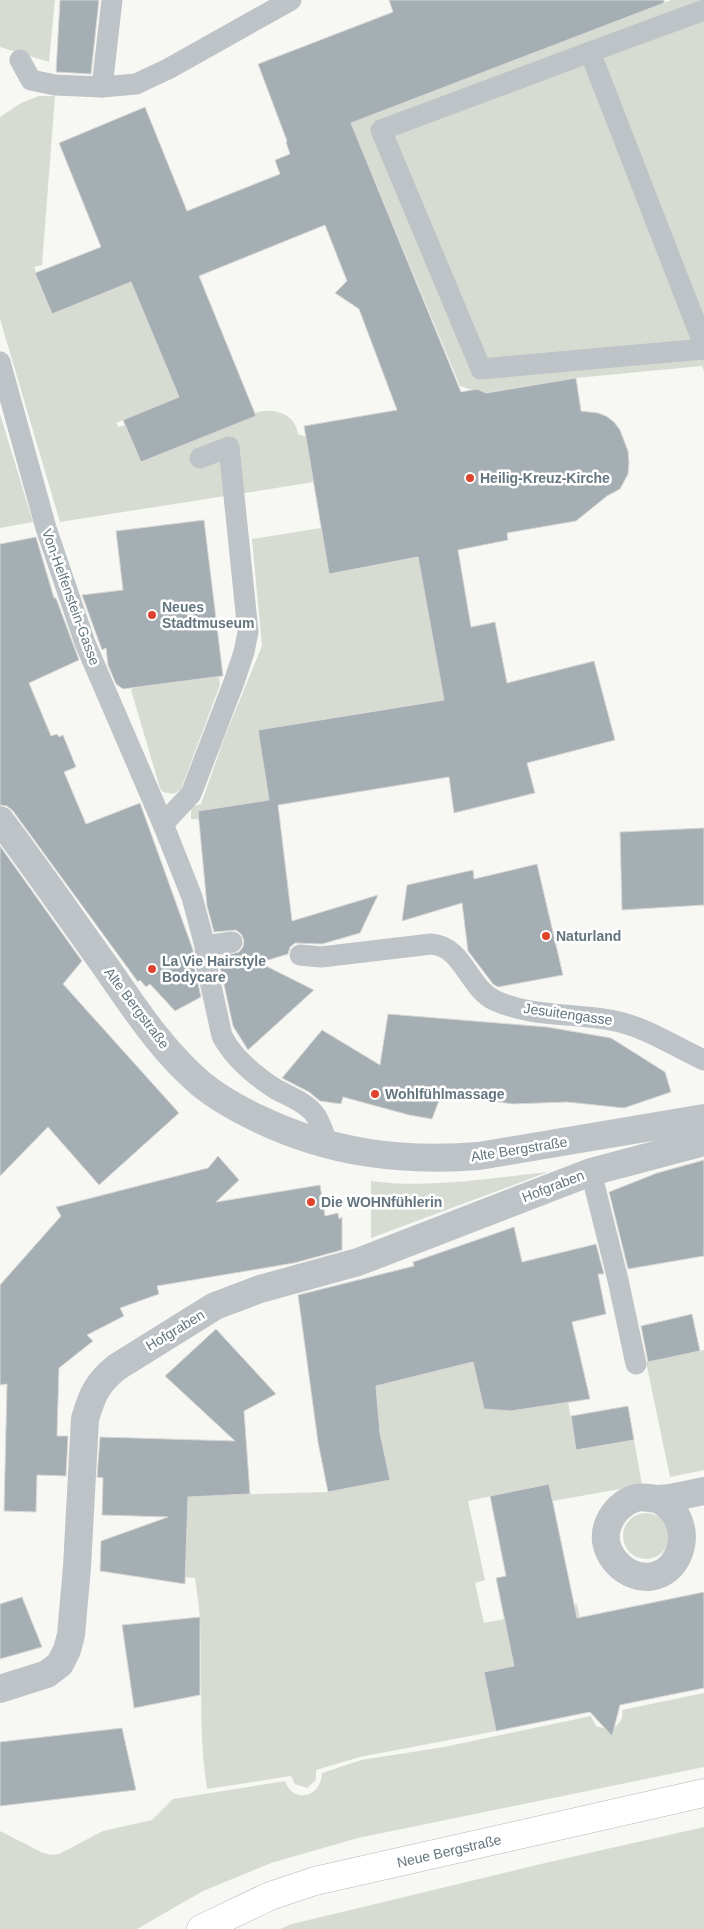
<svg xmlns="http://www.w3.org/2000/svg" width="704" height="1929" font-family="Arial,sans-serif">
<style>
.green{fill:#d7dcd3}
.building{fill:#a5afb3;stroke:#d8d8d6}
.lines{fill:none;stroke-linecap:round;stroke-linejoin:round}
.secondary-casing{stroke:#b0b7ba;stroke-width:29}
.lane{stroke:#bdc3c6;stroke-width:21}
.street{stroke:#bdc3c6;stroke-width:28}
.secondary{stroke:#fff;stroke-width:28}
.poi-dot{fill:#de442d;stroke:#fff;stroke-width:2}
.labels{text-anchor:middle;dominant-baseline:central;stroke-width:5;stroke-linejoin:round;paint-order:stroke}
.poi-label{font-size:14px;font-weight:bold;fill:#63757e;stroke:#fff;text-anchor:start}
.street-label{font-size:14px;fill:#63757e;stroke:#fff}
</style>
<rect width="100%" height="100%" fill="#f7f7f4"/>
<!-- green -->
<g class="green">
<polygon points="0,0 55,0 49,62 0,47"/>
<polygon points="671,0 704,0 704,372 702,366 576,378 482,393 460,386 351,123"/>
<path d="M39,96H55L42,265L34,267L52,314L131,282L179,397L116,423L119,427L125,425L141,462L245,420L256,415L255,413C273,407 295,413 298,434L306,437L314,482L60,522L0,319V117L21,103Z"/>
<polygon points="0,414 33,522 0,528"/>
<polygon points="321,528 329,574 457,550 424,590 434,645 474,639 484,693 258,730 270,802 241,804 198,811 198,819 191,819 191,807 201,804 225,736 262,646 252,539"/>
<polygon points="219,677 220,685 181,789 174,794 163,792 160,788 131,690 133,688"/>
<path d="M548,1172L371,1238V1181C431,1189 489,1178 548,1172Z"/>
<polygon points="704,1350 704,1470 670,1477 646,1362"/>
<path d="M473,1362L484,1409L511,1411L568,1402L577,1450L634,1440L642,1485L553,1501L549,1484L468,1501L485,1580L475,1583L484,1623L577,1604L587,1651L484,1672L496,1731L360,1757L316,1770V1780L307,1788L295,1784L291,1776L207,1789C198,1732 203,1676 200,1620C199,1606 197,1592 195,1578L185,1577V1496L328,1492L389,1480L380,1430L376,1386Z"/>
<circle cx="646" cy="1536" r="23"/>
<path d="M704,1693V1767L358,1838L271,1863L203,1891L137,1929H0V1831L41,1852L50,1855L59,1854L103,1831L152,1820L173,1799L285,1781C293,1804 321,1798 322,1773L361,1760L444,1747L591,1716L596,1726L610,1730C619,1725 624,1720 622,1710Z"/>
<polygon points="704,1827 704,1929 280,1929 292,1924 545,1863"/>
</g>
<!-- building -->
<g class="building">
<polygon points="60,0 99,0 91,74 56,72"/>
<polygon points="389,0 664,0 664,3 351,123 461,392 477,389 486,393 576,378 581,411 598,413 606,416 614,422 620,430 628,451 629,463 628,474 620,489 607,496 576,521 507,533 508,540 458,550 471,627 495,622 507,683 594,661 615,740 527,763 535,793 454,813 449,777 278,805 292,921 378,895 360,933 322,944 295,943 290,947 288,954 252,965 266,966 314,990 248,1050 233,1026 218,957 239,952 243,947 244,940 241,934 236,930 214,932 207,906 198,811 269,800 258,730 444,700 418,557 329,574 304,426 397,410 359,309 335,293 347,281 325,225 199,276 256,416 141,462 123,420 179,397 131,282 52,314 35,273 101,247 59,143 145,107 187,211 280,174 275,160 290,154 286,142 287,141 258,64 393,12"/>
<polygon points="204,520 223,676 123,689 116,684 108,665 106,648 102,650 82,595 123,590 116,531"/>
<polygon points="36,537 54,598 56,598 79,660 29,683 51,736 57,734 59,737 63,735 76,767 64,772 86,824 140,803 193,950 194,966 201,997 175,1011 150,984 146,987 140,980 138,982 13,811 7,806 0,805 0,544"/>
<polygon points="704,828 704,905 622,910 620,832"/>
<polygon points="0,846 82,961 63,984 179,1113 99,1185 48,1127 0,1176"/>
<polygon points="537,864 563,975 498,987 493,984 468,951 462,903 402,921 407,885 473,870 474,879"/>
<polygon points="388,1014 547,1027 611,1038 665,1072 671,1092 624,1108 567,1102 512,1104 442,1093 432,1119 409,1115 343,1097 341,1104 320,1101 309,1092 282,1078 322,1030 380,1065"/>
<polygon points="218,1156 239,1180 216,1202 320,1185 325,1216 338,1213 339,1219 342,1217 342,1250 294,1263 157,1286 159,1294 120,1308 124,1316 87,1335 93,1341 59,1368 57,1436 68,1436 66,1476 37,1475 36,1512 4,1511 7,1384 0,1385 0,1285 61,1216 56,1207 208,1168"/>
<polygon points="704,1160 704,1256 628,1269 609,1192 657,1173"/>
<polygon points="514,1227 522,1262 596,1244 604,1274 598,1274 606,1314 572,1322 590,1399 511,1411 484,1409 473,1362 376,1386 380,1433 390,1480 328,1492 318,1442 298,1295 414,1266 413,1262"/>
<polygon points="692,1314 700,1351 648,1362 641,1326"/>
<polygon points="216,1329 276,1394 244,1411 250,1494 188,1497 185,1584 100,1571 101,1541 168,1517 102,1515 103,1478 97,1477 100,1437 235,1441 165,1376"/>
<polygon points="628,1406 634,1440 576,1450 571,1416"/>
<polygon points="549,1484 577,1618 704,1592 704,1688 620,1705 612,1736 590,1712 496,1731 484,1672 514,1666 496,1578 506,1576 490,1496"/>
<polygon points="22,1597 42,1647 0,1659 0,1604"/>
<polygon points="200,1617 200,1695 134,1708 122,1625"/>
<polygon points="122,1728 136,1790 0,1806 0,1742"/>
</g>
<g class="lines">
<defs>
<polyline id="secondary" points="201,1929 270,1896 315,1881 704,1793"/>
</defs>
<!-- secondary casing -->
<use href="#secondary" class="secondary-casing"/>
<!-- lane -->
<g class="lane">
<polyline points="590,52 704,10"/>
<polyline points="20,60 31,80 55,85 102,87 136,84 168,69 291,0"/>
<polyline points="102,87 112,0"/>
<polyline points="704,345 590,52 381,130 481,369 704,349"/>
<path d="M0,362L46,528L85,643L163,824L192,897L205,946L206,963L222,1036C233,1057 254,1075 274,1088C287,1096 307,1102 316,1116C321,1124 324,1135 328,1144"/>
<polyline points="163,824 191,794 234,682 244,652 248,632 229,447 200,458"/>
<polyline points="205,946 232,942"/>
<path d="M300,955L321,957L431,944C463,946 468,987 494,1000C530,1017 573,1013 610,1020C645,1026 673,1046 704,1060"/>
<polyline points="591,1172 618,1280 636,1364"/>
</g>
<!-- street -->
<g class="street">
<path d="M0,820C37,869 72,920 108,970C136,1010 163,1052 201,1084C218,1098 238,1109 259,1119C330,1153 401,1162 479,1156L704,1118"/>
<path d="M658,1499C704,1523 677,1594 630,1573C618,1567 608,1555 606,1541C604,1522 618,1503 636,1498C644,1496 651,1499 659,1499C674,1498 689,1494 704,1491"/>
<path d="M0,1689L47,1674L60,1664L67,1650L71,1635L77,1567L85,1419C92,1395 97,1383 117,1367L215,1306L260,1289L358,1262L591,1172L704,1142"/>
</g>
<!-- secondary -->
<use href="#secondary" class="secondary"/>
</g>
<!-- markers -->
<g class="poi-dot">
<circle cx="470" cy="478" r="5"/>
<circle cx="152" cy="615" r="5"/>
<circle cx="546" cy="936" r="5"/>
<circle cx="152" cy="969" r="5"/>
<circle cx="375" cy="1094" r="5"/>
<circle cx="311" cy="1202" r="5"/>
</g>
<g class="labels">
<!-- poi labels -->
<g class="poi-label">
<text x="480" y="478">Heilig-Kreuz-Kirche</text>
<text x="162" y="607">Neues<tspan x="162" dy="16">Stadtmuseum</tspan></text>
<text x="556" y="936">Naturland</text>
<text x="162" y="961">La Vie Hairstyle<tspan x="162" dy="16">Bodycare</tspan></text>
<text x="385" y="1094">Wohlfühlmassage</text>
<text x="321" y="1202">Die WOHNfühlerin</text>
</g>
<!-- street labels -->
<g class="street-label">
<text transform="translate(71 597) rotate(70)">Von-Helfenstein-Gasse</text>
<text transform="translate(137 1008) rotate(53)">Alte Bergstraße</text>
<text transform="translate(568 1014) rotate(8)">Jesuitengasse</text>
<text transform="translate(519 1149) rotate(-9)">Alte Bergstraße</text>
<text transform="translate(553 1186) rotate(-21)">Hofgraben</text>
<text transform="translate(175 1330) rotate(-31)">Hofgraben</text>
<text transform="translate(449 1851) rotate(-13)">Neue Bergstraße</text>
</g>
</g>
</svg>
